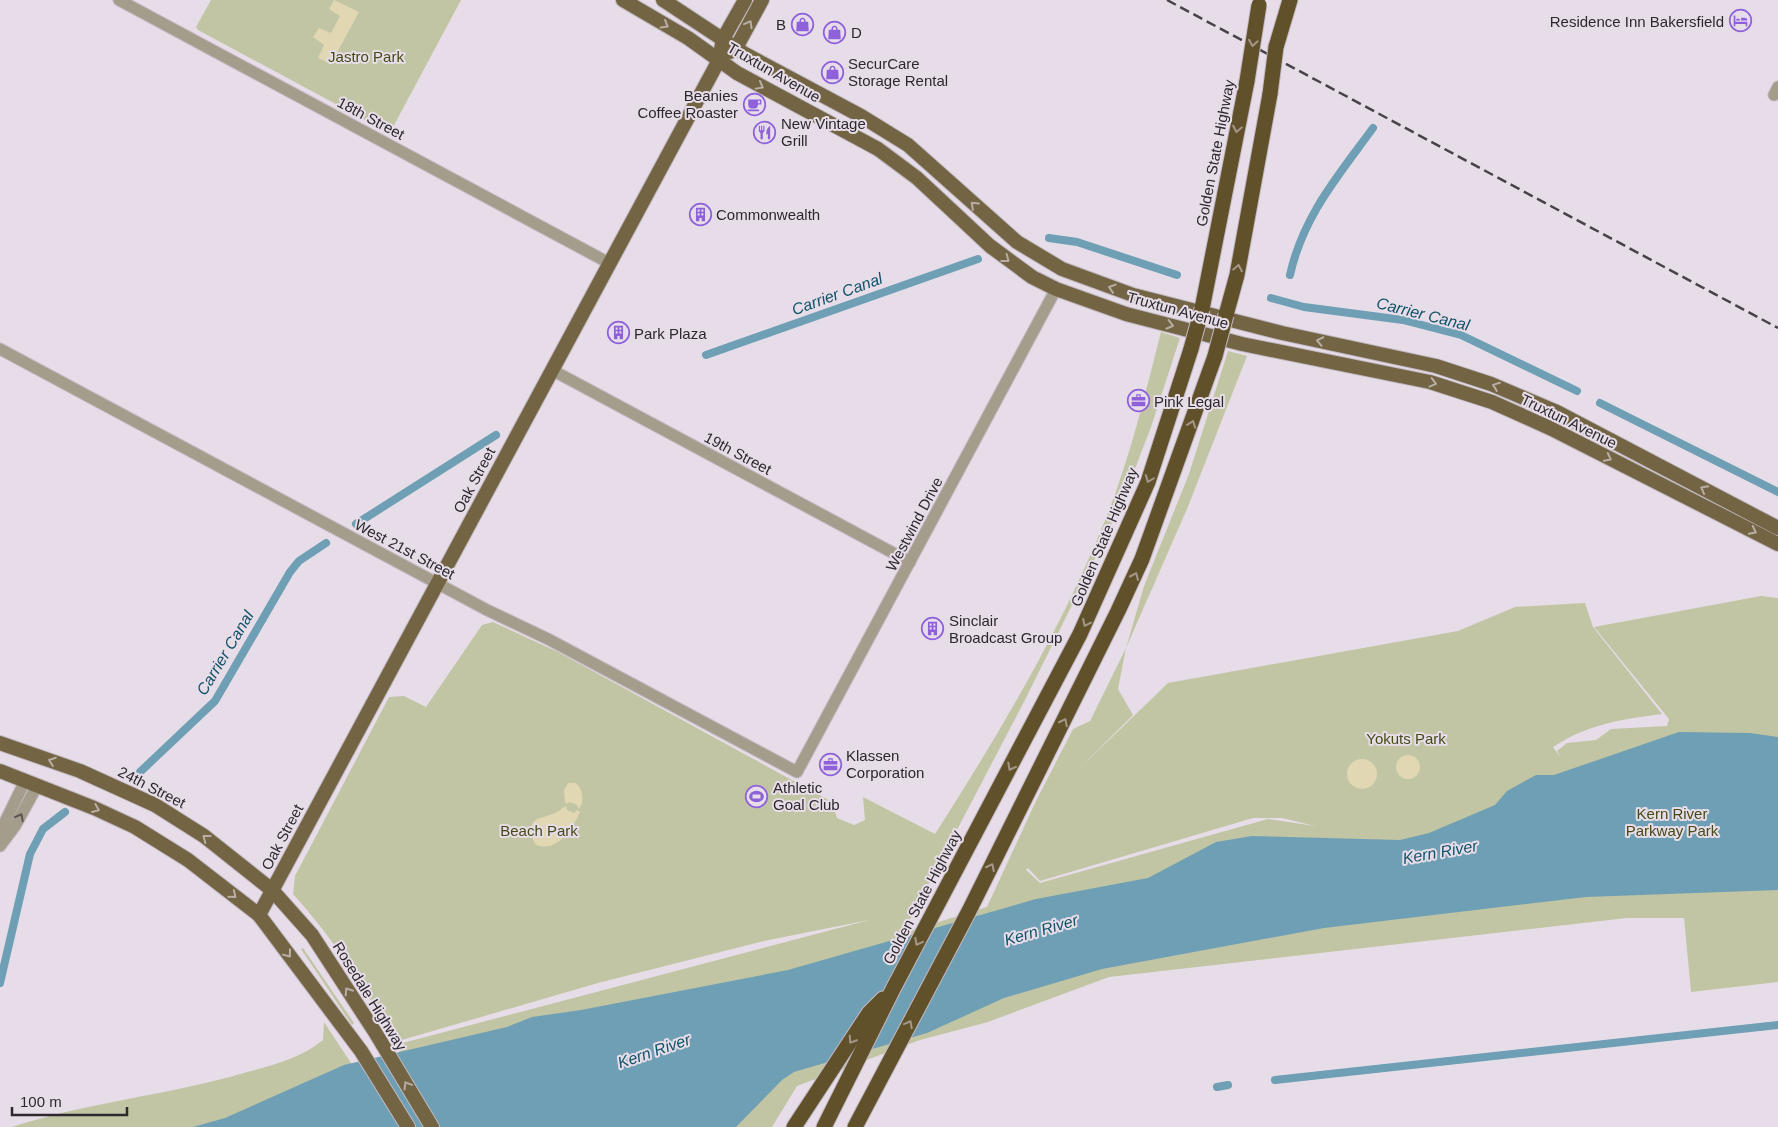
<svg xmlns="http://www.w3.org/2000/svg" width="1778" height="1127" font-family="Helvetica,sans-serif">
<style>
.green{fill:#c1c5a4;fill-rule:evenodd}
.sand{fill:#e1d7b2}
.water{fill:#6e9fb4}
.lines{fill:none;stroke-linecap:round;stroke-linejoin:round}
.canal{stroke:#6e9fb4;stroke-width:8}
.minor-casing{stroke:#c2b9c3;stroke-width:13}
.major-casing{stroke:#c2b9c3;stroke-width:16}
.highway-casing{stroke:#c2b9c3;stroke-width:17}
.minor{stroke:#a59d8b;stroke-width:11}
.major{stroke:#736544;stroke-width:14}
.highway{stroke:#61512a;stroke-width:15}
.rail{stroke:#474248;stroke-width:2.5;stroke-dasharray:10 5;stroke-linecap:butt}
.highway-bridge-casing{stroke:#c2b9c3;stroke-width:17;stroke-linecap:butt}
.highway-bridge{stroke:#61512a;stroke-width:15}
.oneway{stroke:#b9ada6}
.oneway2{stroke:#a49789}
.oneway3{stroke:#5c5753}
.labels{text-anchor:middle;dominant-baseline:central;stroke-width:4;stroke-linejoin:round;paint-order:stroke}
.poi-label{font-size:15px;fill:#2c282d;stroke:#e7dde8;text-anchor:start}
.park-label{font-size:15px;fill:#464a17;stroke:#e7dde8}
.street-label{font-size:15px;fill:#2c282d;stroke:#e7dde8}
.water-label{font-size:16px;font-style:italic;fill:#105269;stroke:#e7dde8}
</style>
<rect width="100%" height="100%" fill="#e7dde8"/>
<!-- green -->
<g class="green">
<polygon points="211,0 461,0 392,129 386,131 198,30 196,27"/>
<path d="M1161,332L1180,338L1151,427L1128,487L1108,532L1026,698L903,933L987,907L1035,803L1073,729L1090,721L1126,648L1144,586L1189,474L1228,351L1247,356L1187,509L1126,648L1118,689L1133,715L1080,768L1168,683L1458,631L1515,607L1585,603L1593,627L1662,714C1623,719 1588,724 1553,747L1561,758L1557,751L1567,743L1596,740L1611,729L1667,726L1669,719L1594,627L1761,596L1778,598V982L1691,992L1684,918H1627L1109,977L988,1022L920,1040L797,1086L772,1127H449L395,1045L869,920L764,941L598,983L395,1042C365,989 334,939 293,894L295,876L389,697L404,696L426,707L482,625L493,622L558,652L832,802L837,818L854,825L865,820L863,797L935,834C999,734 1062,628 1106,518C1130,458 1145,395 1161,332ZM1253,818H1282L1315,826L1268,819L1040,883L1026,870L1028,868L1040,881Z"/>
<polygon points="303,948 354,1023 352,1025 301,949"/>
<path d="M324,1022L393,1127H12C88,1102 170,1095 247,1072C274,1065 301,1058 323,1040Z"/>
</g>
<!-- sand -->
<g class="sand">
<polygon points="334,0 359,12 331,64 318,58 324,45 313,37 319,28 331,33 340,16 329,9"/>
<circle cx="1408" cy="767" r="12"/>
<circle cx="1362" cy="774" r="15"/>
<path d="M568,783H575C583,788 585,801 579,809L577,805L570,802L567,804L565,802L564,790Z"/>
<path d="M566,806L567,810L574,813L577,810L580,812C573,828 556,855 535,844L530,832C532,815 544,819 555,813C560,811 562,808 566,806Z"/>
</g>
<!-- water -->
<polygon class="water" points="1679,732 1750,733 1778,737 1778,890 1586,897 1324,928 1102,969 1004,998 927,1033 794,1072 782,1080 736,1127 193,1127 225,1118 344,1065 507,1027 532,1017 581,1010 788,970 1036,899 1148,878 1216,842 1252,836 1400,840 1429,833 1495,805 1507,791 1536,775 1554,775"/>
<g class="lines">
<!-- canal -->
<g class="canal">
<polyline points="1049,238 1077,242 1177,275"/>
<path d="M1290,275C1303,216 1338,176 1373,128"/>
<polyline points="1271,298 1304,307 1403,320 1461,335 1577,391"/>
<polyline points="706,355 978,259"/>
<polyline points="1600,403 1778,492"/>
<polyline points="356,524 496,435"/>
<polyline points="140,772 215,701 290,572 299,561 326,543"/>
<polyline points="0,983 30,854 43,829 65,812"/>
<polyline points="1275,1080 1778,1025"/>
<polyline points="1217,1087 1228,1085"/>
</g>
<defs>
<g id="minor">
<polyline points="119,0 609,263"/>
<polyline points="1774,95 1778,87"/>
<polyline points="0,349 487,610 548,639 797,772 1056,289"/>
<polyline points="552,370 910,562"/>
<polyline points="0,832 25,781"/>
<polyline points="0,846 15,826 37,786"/>
</g>
<g id="major">
<polyline points="623,0 688,38 737,73 878,149 917,178 990,246 1032,277 1056,289 1126,314 1242,344 1430,382 1492,402 1552,429 1778,544"/>
<polyline points="663,0 745,54 861,116 908,145 1017,242 1062,269 1133,295 1282,333 1436,366 1491,384 1557,412 1778,528"/>
<polyline points="730,52 736,48 762,0"/>
<polyline points="0,743 80,771 155,805 204,836 272,890 312,935 375,1032 432,1127"/>
<polyline points="0,771 94,808 135,827 188,860 259,915 361,1051 408,1127"/>
<polyline points="259,915 719,60 723,39 745,0"/>
</g>
<g id="highway">
<polyline points="1276,47 1290,0"/>
<polyline points="1202,309 1247,81"/>
<polyline points="1226,315 1237,275 1270,94"/>
<polyline points="794,1127 869,1013 883,999"/>
<polyline points="824,1127 893,989 1080,634 1148,482 1191,349"/>
<polyline points="855,1127 969,911 1118,611 1142,559 1215,356"/>
</g>
</defs>
<!-- minor casing -->
<use href="#minor" class="minor-casing"/>
<!-- major casing -->
<use href="#major" class="major-casing"/>
<!-- highway casing -->
<use href="#highway" class="highway-casing"/>
<!-- minor -->
<use href="#minor" class="minor"/>
<!-- major -->
<use href="#major" class="major"/>
<!-- highway -->
<use href="#highway" class="highway"/>
<!-- rail -->
<polyline class="rail" points="1167,0 1778,328"/>
<defs>
<g id="highway-bridge">
<polyline points="1247,81 1259,5"/>
<polyline points="1270,94 1276,47"/>
<polyline points="1191,349 1202,309"/>
<polyline points="1215,356 1226,315"/>
</g>
</defs>
<!-- highway-bridge casing -->
<use href="#highway-bridge" class="highway-bridge-casing"/>
<!-- highway-bridge -->
<use href="#highway-bridge" class="highway-bridge"/>
</g>
<!-- one-way arrows -->
<defs><path id="oneway-chevron" d="M-2-3.5L2.5 0L-2 3.5" fill="none" stroke-width="1.6" stroke-linecap="round" stroke-linejoin="round" transform="scale(1.25)"/></defs>
<g class="oneway">
<use href="#oneway-chevron" transform="translate(749 24) rotate(-61)"/>
<use href="#oneway-chevron" transform="translate(665 25) rotate(30)"/>
<use href="#oneway-chevron" transform="translate(760 86) rotate(29)"/>
<use href="#oneway-chevron" transform="translate(974 205) rotate(-137)"/>
<use href="#oneway-chevron" transform="translate(1006 259) rotate(37)"/>
<use href="#oneway-chevron" transform="translate(1112 288) rotate(-162)"/>
<use href="#oneway-chevron" transform="translate(1170 325) rotate(14)"/>
<use href="#oneway-chevron" transform="translate(1320 341) rotate(-168)"/>
<use href="#oneway-chevron" transform="translate(1433 383) rotate(15)"/>
<use href="#oneway-chevron" transform="translate(1496 386) rotate(-159)"/>
<use href="#oneway-chevron" transform="translate(1608 458) rotate(27)"/>
<use href="#oneway-chevron" transform="translate(1704 489) rotate(-152)"/>
<use href="#oneway-chevron" transform="translate(1753 531) rotate(27)"/>
<use href="#oneway-chevron" transform="translate(52 761) rotate(-160)"/>
<use href="#oneway-chevron" transform="translate(96 809) rotate(23)"/>
<use href="#oneway-chevron" transform="translate(206 838) rotate(-142)"/>
<use href="#oneway-chevron" transform="translate(233 895) rotate(39)"/>
<use href="#oneway-chevron" transform="translate(288 954) rotate(53)"/>
<use href="#oneway-chevron" transform="translate(348 991) rotate(-123)"/>
<use href="#oneway-chevron" transform="translate(407 1085) rotate(-121)"/>
</g>
<g class="oneway2">
<use href="#oneway-chevron" transform="translate(1253 43) rotate(99)"/>
<use href="#oneway-chevron" transform="translate(1237 129) rotate(101)"/>
<use href="#oneway-chevron" transform="translate(1238 268) rotate(-79)"/>
<use href="#oneway-chevron" transform="translate(1192 424) rotate(-70)"/>
<use href="#oneway-chevron" transform="translate(1149 479) rotate(111)"/>
<use href="#oneway-chevron" transform="translate(1135 576) rotate(-66)"/>
<use href="#oneway-chevron" transform="translate(1086 623) rotate(115)"/>
<use href="#oneway-chevron" transform="translate(1064 722) rotate(-63)"/>
<use href="#oneway-chevron" transform="translate(1011 767) rotate(118)"/>
<use href="#oneway-chevron" transform="translate(991 867) rotate(-63)"/>
<use href="#oneway-chevron" transform="translate(918 942) rotate(118)"/>
<use href="#oneway-chevron" transform="translate(909 1024) rotate(-62)"/>
<use href="#oneway-chevron" transform="translate(852 1040) rotate(123)"/>
</g>
<use class="oneway3" href="#oneway-chevron" transform="translate(20 817) rotate(-62)"/>
<!-- icons -->
<defs>
<symbol id="hotel-ring" viewBox="-11 -11 22 22"><circle r="9.5" fill="#e7dde8" stroke="#8e61db" stroke-width="1.5"/><path d="M-6-4.5h1.5V1H6V5H4.5V3h-9V5H-6ZM-4 0a1.8 1.8 0 1 1 3.6 0ZM.5 0V-2.5h3Q6-2.5 6 0Z" fill="#8e61db"/></symbol>
<symbol id="shop-ring" viewBox="-11 -11 22 22"><circle r="9.5" fill="#e7dde8" stroke="#8e61db" stroke-width="1.5"/><path d="M-5-2.5h2.3a2.7 3.5 0 0 1 5.4 0H5L5.5 6h-11ZM-1.5-2.5h3a1.5 2.3 0 0 0-3 0Z" fill="#8e61db"/></symbol>
<symbol id="cafe-ring" viewBox="-11 -11 22 22"><circle r="9.5" fill="#e7dde8" stroke="#8e61db" stroke-width="1.5"/><path d="M-5.5-4.5H6V0H3Q3 3.5 0 3.5H-2.5Q-5.5 3.5-5.5 0ZM3-3.2v2h1.7v-2ZM-6 4.5H4V6H-6Z" fill="#8e61db"/></symbol>
<symbol id="restaurant-ring" viewBox="-11 -11 22 22"><circle r="9.5" fill="#e7dde8" stroke="#8e61db" stroke-width="1.5"/><path d="M-5-6h1v4h1v-4h1v4h1v-4h1v5L-1.5 .5V6h-2V.5L-5-1ZM5-6V6H3V1.5H1.5Q1.5-4 5-6Z" fill="#8e61db"/></symbol>
<symbol id="building-ring" viewBox="-11 -11 22 22"><circle r="9.5" fill="#e7dde8" stroke="#8e61db" stroke-width="1.5"/><path d="M-4-6H4V6H1V3H-1V6H-4ZM-2.5-4.3h1.7v1.8h-1.7ZM.8-4.3h1.7v1.8H.8ZM-2.5-1h1.7V.8h-1.7ZM.8-1h1.7V.8H.8Z" fill="#8e61db"/></symbol>
<symbol id="office-ring" viewBox="-11 -11 22 22"><circle r="9.5" fill="#e7dde8" stroke="#8e61db" stroke-width="1.5"/><path d="M-6-3h4V-5.5h4V-3h4V5H-6ZM-1-4.5V-3h2v-1.5ZM-6 0V1H6V0Z" fill="#8e61db"/></symbol>
<symbol id="stadium-ring" viewBox="-11 -11 22 22"><circle r="9.5" fill="#e7dde8" stroke="#8e61db" stroke-width="1.5"/><path d="M0-5a6.5 5 0 1 0 0 10a6.5 5 0 1 0 0-10ZM-3.5-1.8h7v3.6h-7Z" fill="#8e61db"/></symbol>
</defs>
<g fill-rule="evenodd">
<use href="#hotel-ring" x="1728" y="8" width="25" height="25"/>
<use href="#shop-ring" x="790" y="12" width="25" height="25"/>
<use href="#shop-ring" x="822" y="20" width="25" height="25"/>
<use href="#shop-ring" x="820" y="60" width="25" height="25"/>
<use href="#cafe-ring" x="742" y="92" width="25" height="25"/>
<use href="#restaurant-ring" x="752" y="120" width="25" height="25"/>
<use href="#building-ring" x="688" y="202" width="25" height="25"/>
<use href="#building-ring" x="606" y="320" width="25" height="25"/>
<use href="#office-ring" x="1126" y="388" width="25" height="25"/>
<use href="#building-ring" x="920" y="616" width="25" height="25"/>
<use href="#office-ring" x="818" y="752" width="25" height="25"/>
<use href="#stadium-ring" x="744" y="784" width="25" height="25"/>
</g>
<g class="labels">
<!-- poi labels -->
<g class="poi-label">
<text x="1724" y="21" text-anchor="end">Residence Inn Bakersfield</text>
<text x="786" y="24" text-anchor="end">B</text>
<text x="851" y="32">D</text>
<text x="848" y="63">SecurCare<tspan x="848" dy="17">Storage Rental</tspan></text>
<text x="738" y="95" text-anchor="end">Beanies<tspan x="738" dy="17">Coffee Roaster</tspan></text>
<text x="781" y="123">New Vintage<tspan x="781" dy="17">Grill</tspan></text>
<text x="716" y="214">Commonwealth</text>
<text x="634" y="333">Park Plaza</text>
<text x="1154" y="401">Pink Legal</text>
<text x="949" y="620">Sinclair<tspan x="949" dy="17">Broadcast Group</tspan></text>
<text x="846" y="755">Klassen<tspan x="846" dy="17">Corporation</tspan></text>
<text x="773" y="787">Athletic<tspan x="773" dy="17">Goal Club</tspan></text>
</g>
<!-- park labels -->
<g class="park-label">
<text x="366" y="56">Jastro Park</text>
<text x="1406" y="738">Yokuts Park</text>
<text x="1672" y="813">Kern River<tspan x="1672" dy="17">Parkway Park</tspan></text>
<text x="539" y="830">Beach Park</text>
</g>
<!-- street labels -->
<g class="street-label">
<text transform="translate(774 72) rotate(30)">Truxtun Avenue</text>
<text transform="translate(371 118) rotate(28)">18th Street</text>
<text transform="translate(1215 153) rotate(-79)">Golden State Highway</text>
<text transform="translate(1178 310) rotate(15)">Truxtun Avenue</text>
<text transform="translate(1569 421) rotate(26)">Truxtun Avenue</text>
<text transform="translate(738 453) rotate(28)">19th Street</text>
<text transform="translate(474 480) rotate(-62)">Oak Street</text>
<text transform="translate(914 524) rotate(-62)">Westwind Drive</text>
<text transform="translate(1104 537) rotate(-67)">Golden State Highway</text>
<text transform="translate(405 549) rotate(28)">West 21st Street</text>
<text transform="translate(152 787) rotate(27)">24th Street</text>
<text transform="translate(282 837) rotate(-62)">Oak Street</text>
<text transform="translate(922 897) rotate(-62)">Golden State Highway</text>
<text transform="translate(370 996) rotate(58)">Rosedale Highway</text>
</g>
<!-- water labels -->
<g class="water-label">
<text transform="translate(837 294) rotate(-20)">Carrier Canal</text>
<text transform="translate(1423 314) rotate(14)">Carrier Canal</text>
<text transform="translate(225 653) rotate(-59)">Carrier Canal</text>
<text transform="translate(1440 852) rotate(-10)">Kern River</text>
<text transform="translate(1041 930) rotate(-16)">Kern River</text>
<text transform="translate(654 1051) rotate(-19)">Kern River</text>
</g>
</g>
<!-- scale -->
<path d="M12 1107v8h115v-8" fill="none" stroke="#2c282d" stroke-width="2.5"/>
<text x="20" y="1107" font-size="15" fill="#2c282d" stroke="#e7dde8" stroke-width="4" paint-order="stroke">100 m</text>
</svg>
